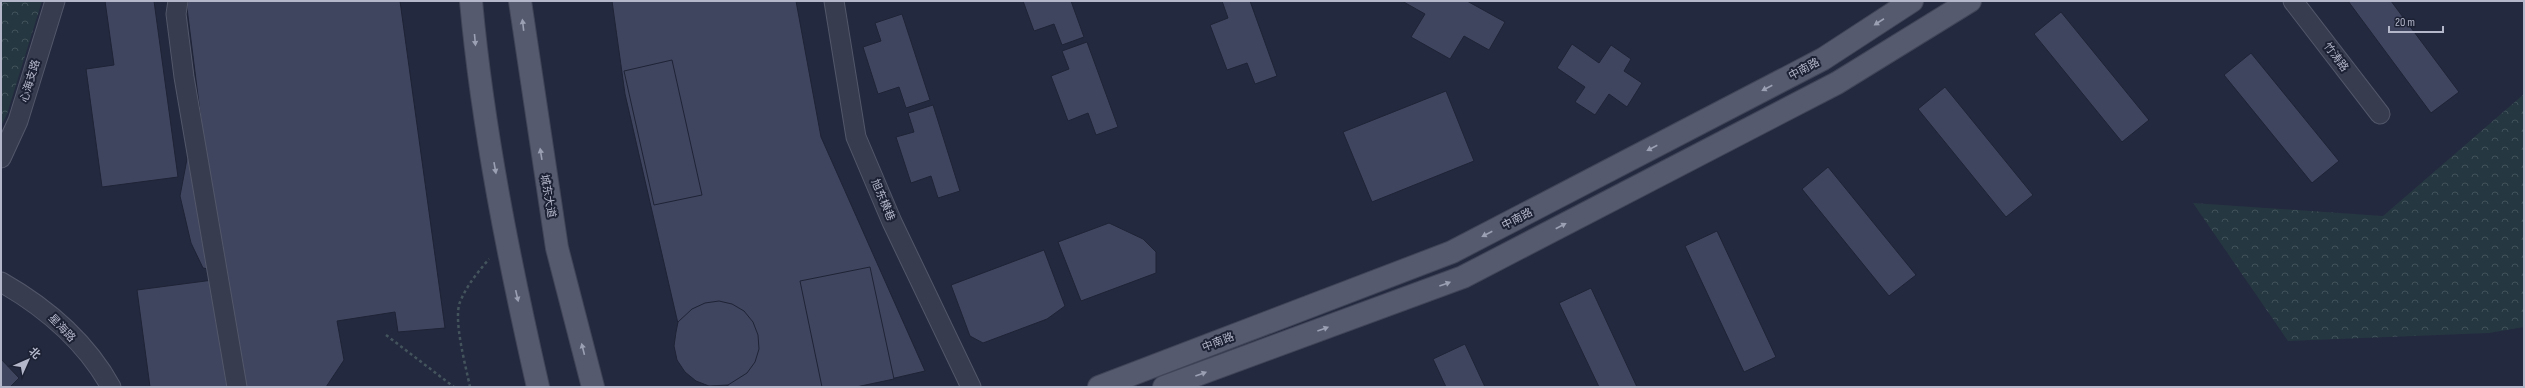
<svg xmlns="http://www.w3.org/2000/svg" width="2525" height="388" font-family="'Sofia Sans Condensed','Noto Sans SC',sans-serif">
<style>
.forest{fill:url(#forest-crowns)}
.building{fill:#3f455f;stroke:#1f2336}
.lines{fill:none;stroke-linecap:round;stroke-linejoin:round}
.minor-casing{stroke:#53576a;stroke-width:21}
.major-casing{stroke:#414558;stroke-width:24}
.path{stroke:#44545d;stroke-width:2.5;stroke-dasharray:3 3;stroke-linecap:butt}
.minor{stroke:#383c4f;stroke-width:19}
.major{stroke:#565a6f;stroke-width:22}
.oneway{fill:#9ca0b3}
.labels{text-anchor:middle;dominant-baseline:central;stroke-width:4;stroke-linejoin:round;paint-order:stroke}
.street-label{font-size:11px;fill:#b4b7ca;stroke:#1d2134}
</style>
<defs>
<pattern id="forest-crowns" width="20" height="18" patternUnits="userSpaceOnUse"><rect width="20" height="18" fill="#253740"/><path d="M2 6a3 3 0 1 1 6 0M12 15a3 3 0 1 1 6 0" fill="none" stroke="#42525a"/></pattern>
</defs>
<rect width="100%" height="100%" fill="#23293f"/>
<!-- forest -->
<g class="forest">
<polygon points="1,1 42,1 7,114 1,126"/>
<polygon points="2524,94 2524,327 2489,333 2288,341 2193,203 2383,216"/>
</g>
<!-- building -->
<g class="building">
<polygon points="105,1 154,1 178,177 102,187 86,69 114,65"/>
<polygon points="188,1 400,1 445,328 398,332 395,312 337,321 344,360 326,387 246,387 225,272 203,268 191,243 180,196 190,143 202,128 187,8"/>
<polygon points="612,1 796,1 821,137 925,371 856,387 728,387 724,312 679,328 625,94"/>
<polygon points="1023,1 1071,1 1084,37 1062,45 1054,24 1034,31"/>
<polygon points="1222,1 1250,1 1277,76 1255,84 1247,63 1227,70 1210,25 1228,18"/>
<polygon points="1402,1 1467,1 1505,22 1489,50 1464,36 1450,59 1411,37 1425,14"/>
<polygon points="2348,1 2391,1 2459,92 2431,113"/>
<polygon points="2061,12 2149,120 2122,142 2034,34"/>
<polygon points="902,14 930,100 906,108 899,87 878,94 863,47 881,41 875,23"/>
<polygon points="1087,42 1118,127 1096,135 1088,113 1068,121 1051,76 1069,69 1062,51"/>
<polygon points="1572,44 1599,63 1611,45 1631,59 1624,71 1642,83 1627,107 1609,94 1595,115 1575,102 1585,87 1557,68"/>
<polygon points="2251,53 2339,161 2312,183 2224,75"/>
<polygon points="672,60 702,195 654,205 624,71"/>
<polygon points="1945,87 2033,195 2006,217 1918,109"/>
<polygon points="1446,91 1474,161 1372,202 1343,132"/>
<polygon points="933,105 960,191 938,198 931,176 911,183 896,137 914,132 908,113"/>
<polygon points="1828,167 1916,275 1889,296 1802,189"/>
<polygon points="1109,223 1143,239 1156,252 1156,273 1081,301 1058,242"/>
<polygon points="1717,231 1776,357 1744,372 1685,246"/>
<polygon points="1044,250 1065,306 1047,319 983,343 970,336 951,285"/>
<polygon points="870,267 894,379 856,387 822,387 800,281"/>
<polygon points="213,280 227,387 150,387 137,290"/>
<polygon points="1591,288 1637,387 1599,387 1559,303"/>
<polygon points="719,301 732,304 744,311 753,322 758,335 759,349 755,362 747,373 728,385 709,386 696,381 685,372 677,360 674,346 676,332 678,322 692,309 705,303"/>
<polygon points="1465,344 1485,387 1446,387 1433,359"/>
<polygon points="1,359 19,378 10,387 1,387"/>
</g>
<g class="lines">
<defs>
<g id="minor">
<polyline points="178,1 176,14 184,77 237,387"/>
<polyline points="834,1 856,137 892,222 971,387"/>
<polyline points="2293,1 2380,114"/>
<polyline points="1,158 18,121 55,1"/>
<path d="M1,282C45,307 86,342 111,387"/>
</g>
<g id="major">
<path d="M471,1C483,131 509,260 538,387"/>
<polyline points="520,1 557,248 593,387"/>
<polyline points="1099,387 1452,252 1823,59 1912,1"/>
<polyline points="1164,387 1463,277 1837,83 1970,1"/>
</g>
</defs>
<!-- minor casing -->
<use href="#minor" class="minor-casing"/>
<!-- major casing -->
<use href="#major" class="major-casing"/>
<!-- path -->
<g class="path">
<polyline points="386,335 454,387"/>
<path d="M470,387C466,367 453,320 460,302C467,285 478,272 489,259"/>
</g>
<!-- minor -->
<use href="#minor" class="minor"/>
<!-- major -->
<use href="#major" class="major"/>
</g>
<!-- one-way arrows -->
<defs><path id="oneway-solid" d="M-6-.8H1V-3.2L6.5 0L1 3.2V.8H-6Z"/></defs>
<g class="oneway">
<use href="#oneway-solid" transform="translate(1879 22) rotate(147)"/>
<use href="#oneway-solid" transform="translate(523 25) rotate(-97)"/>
<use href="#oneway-solid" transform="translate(475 40) rotate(85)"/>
<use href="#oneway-solid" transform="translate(1767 88) rotate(153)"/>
<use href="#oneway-solid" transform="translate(1652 148) rotate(153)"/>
<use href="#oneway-solid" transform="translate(541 154) rotate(-99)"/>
<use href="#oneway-solid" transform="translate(495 168) rotate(80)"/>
<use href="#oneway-solid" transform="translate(1561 226) rotate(-28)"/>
<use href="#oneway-solid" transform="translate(1487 234) rotate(153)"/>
<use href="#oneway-solid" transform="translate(1445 284) rotate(-20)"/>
<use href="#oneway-solid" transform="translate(517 296) rotate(77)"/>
<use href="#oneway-solid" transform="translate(1323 329) rotate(-20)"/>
<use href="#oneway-solid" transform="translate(583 349) rotate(-104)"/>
<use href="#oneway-solid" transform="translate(1201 374) rotate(-20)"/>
</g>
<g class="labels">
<!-- street labels -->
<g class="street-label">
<text transform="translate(2336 57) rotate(53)">竹涛路</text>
<text transform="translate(1804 69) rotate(-28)">中南路</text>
<text transform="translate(30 81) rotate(-73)">心海支路</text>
<text transform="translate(548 196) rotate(80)">城东大道</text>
<text transform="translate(883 200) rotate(67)">旭东横巷</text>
<text transform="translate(1517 219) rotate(-27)">中南路</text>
<text transform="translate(62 328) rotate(46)">星海路</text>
<text transform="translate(1218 342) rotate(-21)">中南路</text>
</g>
</g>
<!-- border -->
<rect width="2525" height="388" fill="none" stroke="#b4b7ca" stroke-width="4"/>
<!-- north arrow -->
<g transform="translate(28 360) rotate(45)" stroke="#1d2134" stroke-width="3" paint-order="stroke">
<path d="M0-3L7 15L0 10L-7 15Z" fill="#b4b7ca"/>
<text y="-6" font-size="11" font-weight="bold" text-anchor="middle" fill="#b4b7ca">北</text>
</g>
<!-- scale -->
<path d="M2389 26v6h54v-6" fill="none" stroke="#b4b7ca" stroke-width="2"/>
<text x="2395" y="26" font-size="12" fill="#b4b7ca" stroke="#1d2134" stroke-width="3" paint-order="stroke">20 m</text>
</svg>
